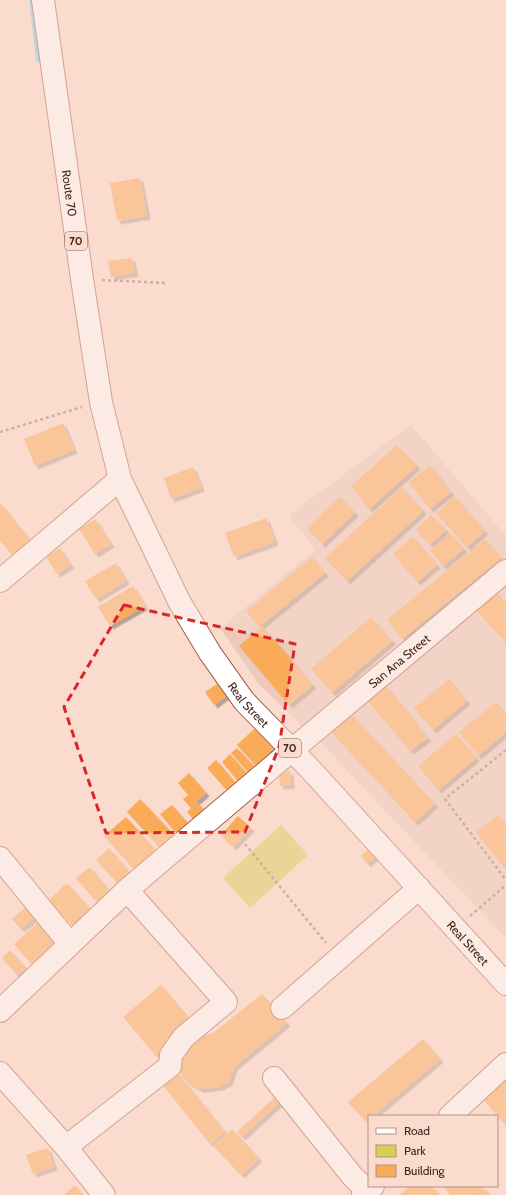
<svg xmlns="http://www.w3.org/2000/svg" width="506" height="1195" font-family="Cabin,sans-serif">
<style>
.built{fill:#eccabb}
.green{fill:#d8ce54}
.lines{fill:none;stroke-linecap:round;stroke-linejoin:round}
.stream{stroke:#71cef1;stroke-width:5.5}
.building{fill:#faab59;filter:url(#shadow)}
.minor-casing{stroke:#a46042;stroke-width:24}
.major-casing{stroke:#a46042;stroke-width:24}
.highway-casing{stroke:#a46042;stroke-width:24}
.path{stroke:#997b6e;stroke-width:2.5;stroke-dasharray:3 3;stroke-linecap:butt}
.minor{stroke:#fff;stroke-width:22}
.major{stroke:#fff;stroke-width:22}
.highway{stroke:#fff;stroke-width:22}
.marked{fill:none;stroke:#d62828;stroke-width:3;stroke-dasharray:8 5;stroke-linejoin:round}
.labels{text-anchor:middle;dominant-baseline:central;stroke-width:3;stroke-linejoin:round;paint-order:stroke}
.shield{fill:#fadbcd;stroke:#7a5c4f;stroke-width:1}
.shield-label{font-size:11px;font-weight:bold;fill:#432619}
.street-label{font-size:12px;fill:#432619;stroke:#fadbcd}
</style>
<defs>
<filter id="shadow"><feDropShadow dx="3.5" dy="3.5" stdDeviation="0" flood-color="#0004"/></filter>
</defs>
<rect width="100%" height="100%" fill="#fadbcd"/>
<!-- built -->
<g class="built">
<polygon points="411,425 506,536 506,561 304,728 258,683 220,628 315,550 289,515"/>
<polygon points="506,579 506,938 318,740"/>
</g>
<!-- green -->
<polygon class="green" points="281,825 308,855 250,908 223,878"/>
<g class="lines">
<!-- stream -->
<polyline class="stream" points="32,0 39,60"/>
</g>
<!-- building -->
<g class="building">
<polygon points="140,178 147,216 117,221 110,183"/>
<polygon points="132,258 135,273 111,277 108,261"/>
<polygon points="63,423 74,450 35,466 24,439"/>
<polygon points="397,445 417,466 369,509 351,486"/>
<polygon points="430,465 451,492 430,509 409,482"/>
<polygon points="193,467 201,488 171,499 164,478"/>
<polygon points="402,487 423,511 347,581 325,558"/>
<polygon points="454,496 485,531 467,547 436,513"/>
<polygon points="340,497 355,513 322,544 307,528"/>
<polygon points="0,503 32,542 14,557 0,541"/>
<polygon points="431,515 446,530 430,545 416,530"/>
<polygon points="266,518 275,542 234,557 225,533"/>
<polygon points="95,519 111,544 95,554 79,529"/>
<polygon points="450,533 464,549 443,566 430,550"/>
<polygon points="413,537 437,565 417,582 393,554"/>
<polygon points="485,539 501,558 402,639 387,620"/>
<polygon points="60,548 71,565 57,574 46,557"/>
<polygon points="312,557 325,573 259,627 246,611"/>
<polygon points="116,563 126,581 96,599 85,581"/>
<polygon points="133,586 145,606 110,626 98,607"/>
<polygon points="496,592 506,603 506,643 476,610"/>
<polygon points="371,617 392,641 332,693 311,669"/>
<polygon points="262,626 313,685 289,705 239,646"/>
<polygon points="449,679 467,701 433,730 414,708"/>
<polygon points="217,684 226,696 214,705 205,692"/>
<polygon points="386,686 428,738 410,751 368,701"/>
<polygon points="496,702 506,714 506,732 478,756 459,732"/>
<polygon points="351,714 435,804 415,822 331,732"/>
<polygon points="254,729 273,749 256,766 237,745"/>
<polygon points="456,734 476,758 438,790 418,766"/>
<polygon points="237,748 254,766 248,772 231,753"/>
<polygon points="230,754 249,776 240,784 222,762"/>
<polygon points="216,760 239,787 231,795 207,768"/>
<polygon points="290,771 291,785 280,786 279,773"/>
<polygon points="189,773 206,793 190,807 183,799 188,795 178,783"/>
<polygon points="140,799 176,837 162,850 127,812"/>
<polygon points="197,802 208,815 197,824 187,812"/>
<polygon points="172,805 192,828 180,838 160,814"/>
<polygon points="498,815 506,825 506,870 476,832"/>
<polygon points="238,816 251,828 233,847 221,835"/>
<polygon points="126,817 158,853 137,873 104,836"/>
<polygon points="109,848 132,875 120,886 96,860"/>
<polygon points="368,850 375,857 367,864 361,856"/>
<polygon points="90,867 113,895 100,906 76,878"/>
<polygon points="67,883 95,914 76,930 49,900"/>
<polygon points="28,905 37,916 21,929 12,919"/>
<polygon points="40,921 59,943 33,966 14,944"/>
<polygon points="10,950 26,968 17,975 2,958"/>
<polygon points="161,985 194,1024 156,1056 123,1017"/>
<polygon points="262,994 287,1023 234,1067 229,1082 220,1087 200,1089 193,1086 187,1082 182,1076 179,1069 179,1063 190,1039 213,1033"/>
<polygon points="423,1039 440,1059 373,1116 369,1116 369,1119 366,1122 348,1102"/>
<polygon points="177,1072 225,1132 210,1144 162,1084"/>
<polygon points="506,1081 506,1126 484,1100"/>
<polygon points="274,1098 279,1103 242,1137 237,1132"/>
<polygon points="232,1129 259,1158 241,1175 213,1146"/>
<polygon points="48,1148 54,1167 33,1174 26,1155"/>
<polygon points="75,1185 83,1195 64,1195"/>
<polygon points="410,1186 432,1186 440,1195 399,1195"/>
<polygon points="443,1186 482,1186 484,1188 476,1195 450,1195"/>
<polygon points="486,1189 491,1195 479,1195"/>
</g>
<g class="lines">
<defs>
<g id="minor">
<polyline points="0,581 120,479"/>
<polyline points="0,858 70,944"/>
<polyline points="282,1008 419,888"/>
<path id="s1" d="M0,1011L127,890L292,750L506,571"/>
<polyline points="0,1073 66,1147 104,1195"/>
<polyline points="274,1078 353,1177 368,1191"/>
<polyline points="66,1147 170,1066 171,1055 184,1037 226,1002 127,890"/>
</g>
<g id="major">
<polyline points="450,1116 506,1064"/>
<polyline points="363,1195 373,1186"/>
</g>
<g id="highway">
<path id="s2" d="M43,0L82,279L101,402L120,479L180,603L210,653L244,701L312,771L506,984"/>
</g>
</defs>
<!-- minor casing -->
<use href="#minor" class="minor-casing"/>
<!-- major casing -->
<use href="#major" class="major-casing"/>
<!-- highway casing -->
<use href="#highway" class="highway-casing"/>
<!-- path -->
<g class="path">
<polyline points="102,280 166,283"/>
<polyline points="0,432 82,407"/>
<polyline points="506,750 445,799 506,880"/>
<polyline points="245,844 326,943"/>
<polyline points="470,916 506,885"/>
</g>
<!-- minor -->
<use href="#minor" class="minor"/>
<!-- major -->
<use href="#major" class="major"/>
<!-- highway -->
<use href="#highway" class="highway"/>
</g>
<!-- marked area -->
<path d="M0 0H506V1195H0ZM124,605L295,644L279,747L245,832L106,833L64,707Z" fill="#fadbcd" fill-opacity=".55" fill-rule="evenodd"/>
<path class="marked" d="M124,605L295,644L279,747L245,832L106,833L64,707Z"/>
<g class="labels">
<!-- shield labels -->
<g class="shield">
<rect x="65" y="232" width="22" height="18" rx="3"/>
<rect x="279" y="739" width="22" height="18" rx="3"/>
</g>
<g class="shield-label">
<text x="76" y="241">70</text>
<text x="290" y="748">70</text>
</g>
<!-- street labels -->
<g class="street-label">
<text stroke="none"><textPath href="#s2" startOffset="195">Route 70</textPath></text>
<text stroke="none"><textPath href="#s1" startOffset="531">San Ana Street</textPath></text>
<text stroke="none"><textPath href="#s2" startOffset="746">Real Street</textPath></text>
<text stroke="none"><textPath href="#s2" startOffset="1070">Real Street</textPath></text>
</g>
</g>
<!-- legend -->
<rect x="368" y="1115" width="130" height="72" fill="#fadbcd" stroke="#b19385"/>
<rect x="376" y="1128" width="20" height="6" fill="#ffffff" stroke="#b19385"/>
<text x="404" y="1135" font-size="12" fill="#432619">Road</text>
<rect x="376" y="1145" width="20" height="12" fill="#d8ce54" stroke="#b19385"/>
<text x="404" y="1155" font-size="12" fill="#432619">Park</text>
<rect x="376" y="1165" width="20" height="12" fill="#faab59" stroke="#b19385"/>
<text x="404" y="1175" font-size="12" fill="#432619">Building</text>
</svg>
